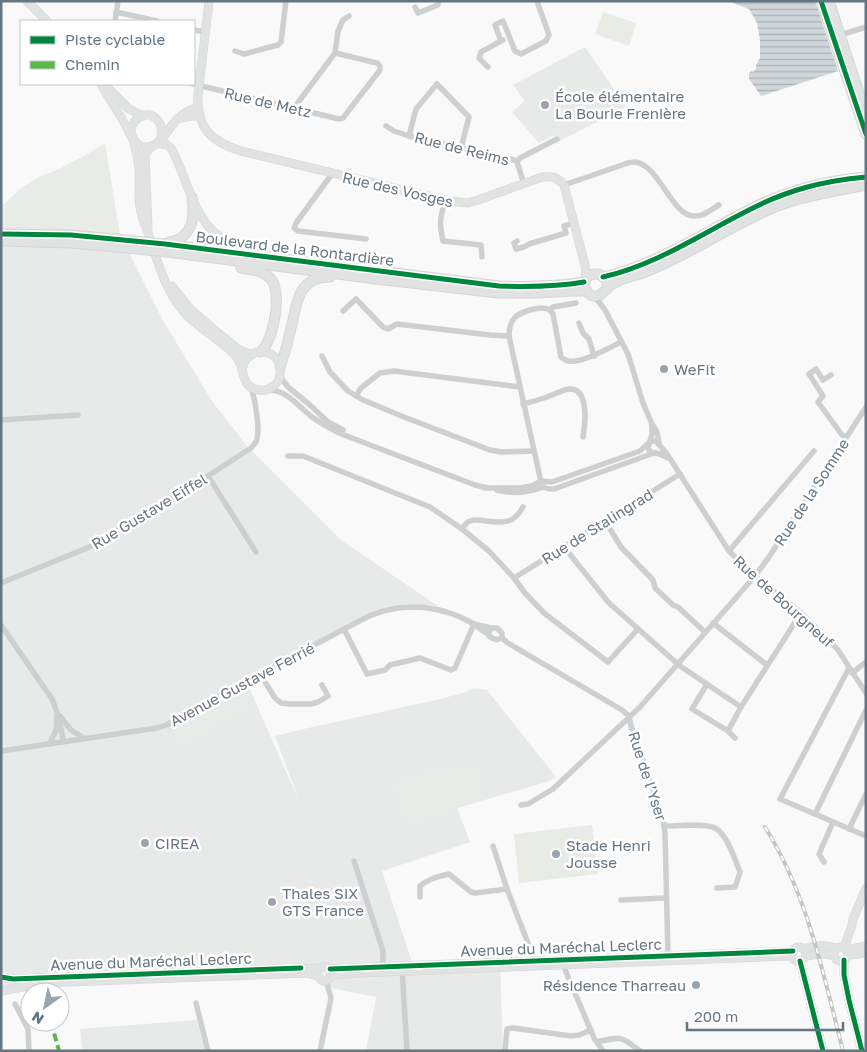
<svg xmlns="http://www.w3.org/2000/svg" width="867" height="1052" font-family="'Golos Text',sans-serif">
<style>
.built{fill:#e8e9e9}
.green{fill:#e8ebe6}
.water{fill:url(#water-rules)}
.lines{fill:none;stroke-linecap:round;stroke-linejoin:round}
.secondary-casing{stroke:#d5d6d7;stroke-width:9}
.primary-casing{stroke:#d5d6d7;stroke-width:11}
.street{stroke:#cecfd0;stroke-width:5.5}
.secondary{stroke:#e1e2e2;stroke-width:8}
.primary{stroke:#e1e2e2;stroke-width:9}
.rail-casing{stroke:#c3c5c6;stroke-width:4}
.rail{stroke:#fff;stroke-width:2;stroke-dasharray:5.5;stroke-linecap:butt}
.primary-bridge-casing{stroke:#d5d6d7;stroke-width:11;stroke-linecap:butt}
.primary-bridge{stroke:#e1e2e2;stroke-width:9}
.quiet{stroke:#58b947;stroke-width:4;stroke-dasharray:8 4;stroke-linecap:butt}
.cycleway-casing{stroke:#fff;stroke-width:8}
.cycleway{stroke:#00873e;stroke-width:5}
.poi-dot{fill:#99a4ac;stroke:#fff;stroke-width:2}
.labels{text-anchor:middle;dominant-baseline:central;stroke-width:5;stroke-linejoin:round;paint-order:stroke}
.poi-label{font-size:15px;fill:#657683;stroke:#fff;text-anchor:start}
.street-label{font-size:15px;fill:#657683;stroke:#fff}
</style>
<defs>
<pattern id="water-rules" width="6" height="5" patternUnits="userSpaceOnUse" patternTransform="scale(1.25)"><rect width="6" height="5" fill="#ced6d9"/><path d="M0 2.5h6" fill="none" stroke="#abb2b5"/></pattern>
</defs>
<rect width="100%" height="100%" fill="#f9f9f9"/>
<!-- built -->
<g class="built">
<polygon points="585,47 626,107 558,142 554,135 539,143 512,112 525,101 513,85"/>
<polygon points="1,225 71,228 120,235 162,319 212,401 247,446 341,540 438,606 410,604 391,606 373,612 247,683 300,803 275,736 299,730 440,699 466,692 474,688 487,690 556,777 550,781 457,808 470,842 382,871 413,965 500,959 503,1051 366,1051 376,997 331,988 325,973 1,986"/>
<polygon points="197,1020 205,1051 62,1051 82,1049 80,1029"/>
</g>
<!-- green -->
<g class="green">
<polygon points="603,12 636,23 629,46 595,34"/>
<polygon points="105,143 120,235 71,228 1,225 1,207 21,188 39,177 61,168 86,155"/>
<polygon points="242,696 248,707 179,744 173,732"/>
<polygon points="457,766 476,768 485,799 407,823 395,781"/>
<polygon points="592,825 598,874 519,883 514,834"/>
</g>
<!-- water -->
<polygon class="water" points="728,1 815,1 838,71 761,96 749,79 749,73 752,71 753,72 756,69 756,65 760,58 760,41 757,23 749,9"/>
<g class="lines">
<defs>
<g id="secondary">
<polyline points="27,1 47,21"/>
<path d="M209,1L198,95C196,128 212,142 241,151L449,201L468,203L478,200L542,177C552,176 557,177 564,185L585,265L586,277"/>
<path d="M101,84C109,98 118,112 126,126C128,131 131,135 133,140C136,149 138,160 139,169C140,182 138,194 140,207C141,217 146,226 149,236C158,262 165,290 183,311C198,328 219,339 235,355C246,366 239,388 259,390C264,391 269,390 273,386C277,384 280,379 280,374C284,348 245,342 242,371"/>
<polyline points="106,86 129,109 143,116"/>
<polyline points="180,118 200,115"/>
<path d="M160,140C168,123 149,106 136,120C124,131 136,151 152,146C161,143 167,131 173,124C179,116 188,110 198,107"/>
<path d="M158,143L167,145L171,148C188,178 194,227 228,241C246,248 265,251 284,256"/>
<polyline points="148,229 145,156 148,150 152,146"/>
<polyline points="172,286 190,309 212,328 238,349 247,353 253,354"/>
<circle cx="841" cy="954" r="7"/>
<circle cx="799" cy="954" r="7"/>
<polyline points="844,948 852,925 853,919 866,888"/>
<path d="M803,949C813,946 827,944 837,949"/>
<polyline points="846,950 866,946"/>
<path d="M806,956C816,954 824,953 834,956"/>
<polyline points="848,956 851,955 866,953"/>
<polyline points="844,960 844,975 849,1000 862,1051"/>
<polyline points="800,961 823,1051"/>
<polyline points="1,977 13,979 301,968 315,969 325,966 334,969 347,968 793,951"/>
<path d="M1,991L23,987L41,983L306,973L318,976C325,987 328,977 335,975L358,973L787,956L793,957"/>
</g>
<g id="primary">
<polyline points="821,1 866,134"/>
<polyline points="829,1 866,114"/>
<polyline points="1,234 71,235 115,239"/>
<polyline points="1,241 71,243 116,247"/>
<path d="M167,243C171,241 176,241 179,239C195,230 194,212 192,197"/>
<path d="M165,244L499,286C528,287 556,287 584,282"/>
<polyline points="167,252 376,279 498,293 536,293 572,291 587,291"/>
<path d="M241,268C252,270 262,270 270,278C283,291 274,342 260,352"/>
<path d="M603,277C656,265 701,234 749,210C787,190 823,181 866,177"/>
<path d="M607,288C610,268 580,271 585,287C586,291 589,294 592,296C601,298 605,289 611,285C620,279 633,276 643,273C691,255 733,223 780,205C807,195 837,191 866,185"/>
<path d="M280,367C285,353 289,339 292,324C297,301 299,277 330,277"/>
</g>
</defs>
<!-- secondary casing -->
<use href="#secondary" class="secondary-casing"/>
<!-- primary casing -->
<use href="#primary" class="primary-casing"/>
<!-- street -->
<g class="street">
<polyline points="415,7 418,13 438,5 438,1"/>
<polyline points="116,12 157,21"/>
<polyline points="115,21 118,1"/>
<polyline points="194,30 206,32"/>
<polyline points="837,34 840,35 866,27"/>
<polyline points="501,41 495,25 503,21 515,51 521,54 546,41 549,35 537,1"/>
<polyline points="235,51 244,54 274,46 278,45 281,42 286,1"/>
<polyline points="488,67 479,58 481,52 503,40"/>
<polyline points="193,84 339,119 343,118 380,70 380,66 377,63 335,53"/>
<polyline points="294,108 335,53 338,31 343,20 349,16"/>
<polyline points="386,126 394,131 409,136 514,160 517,162 524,184"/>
<polyline points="409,136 416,109 437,84 469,117 461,148"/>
<polyline points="517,162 520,158 557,139"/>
<polyline points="332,174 296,223 294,228 298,231 366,239"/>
<path d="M564,185L625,164C628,163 630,162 633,162C658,161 671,216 694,216C703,217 712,209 719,205"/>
<path d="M445,200C440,219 439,222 443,241L481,245L482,257"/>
<polyline points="517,241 514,243 516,249 524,247 529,244 566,233 564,226 574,223"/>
<polyline points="593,296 599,302 605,310 628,354 643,403 652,424 657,432 659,443"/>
<path d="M550,310L553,314L561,357C564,359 565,360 568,361C581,364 609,348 621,342"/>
<polyline points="343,311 356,299 383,327 388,329 397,324 490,335 509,336"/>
<polyline points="579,323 583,333 589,339 594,356"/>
<polyline points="322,356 330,372 348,391 363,400 404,417 490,450 501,452 534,451"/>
<polyline points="281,373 282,379 288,387 310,405 328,422 343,430"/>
<polyline points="831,375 823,380 816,369 809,374 823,396 818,402 842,435 846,437"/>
<path d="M268,390C286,389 299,407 312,417C322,424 332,430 344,435L475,485L488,488"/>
<polyline points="356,396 361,388 380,373 394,371 520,387"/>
<path d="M523,404C531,402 539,400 547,397C554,395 561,390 569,389C590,388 585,425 583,437"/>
<polyline points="1,420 78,415"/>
<polyline points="652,426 652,434 648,448 650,452 656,453"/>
<polyline points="288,456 303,456 430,507 462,529 489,551 514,578 525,593 544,613 608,662 638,629"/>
<polyline points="208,476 256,552"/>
<path d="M541,482L509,336C509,318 517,313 534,309C540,308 544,307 550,310L553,307L576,303"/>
<polyline points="543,487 549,489 554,489 654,453 660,454 668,458"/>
<polyline points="485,488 519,488 532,486 541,481 552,482 640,451 651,441 656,441 667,454 729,551 755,576 801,613 826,637 838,650 866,693"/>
<path d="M497,490C514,494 527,493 543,487"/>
<polyline points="605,521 621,547 653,580 655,588 673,605 678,607 705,632"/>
<path d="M462,529C464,526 467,522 470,521C475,519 481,520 486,521C503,523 514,524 523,507"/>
<polyline points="564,547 609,603 680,666 741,707"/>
<polyline points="729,551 814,451"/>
<polyline points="514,578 680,474"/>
<path d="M1,583L92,546L208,476L251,448C252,447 255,443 256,442C261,431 255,397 250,386"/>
<polyline points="713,623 767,665"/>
<path d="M1,625L52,699C58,713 62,727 63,742"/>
<path d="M488,634L483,631L474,624L491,628H497L502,633V638C497,641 491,639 488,634L491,628"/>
<polyline points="502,638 508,643 622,710 629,716"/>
<polyline points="849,668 780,799 866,836"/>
<polyline points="852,673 866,662"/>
<polyline points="260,674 275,698 281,703 289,704 311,704 318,702 328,696 322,685"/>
<polyline points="707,684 692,709 728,731 735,738"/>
<polyline points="60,716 71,730 84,738"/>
<polyline points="629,716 631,726 663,818 665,833 668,955 665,957"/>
<polyline points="728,731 741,707 801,613"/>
<polyline points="49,744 56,731 57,716"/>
<path d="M1,751L157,728L166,725L344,629C353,625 362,619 372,615C406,601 443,606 474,624L455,668L451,670L420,658L390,665L385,670L367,674L344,629"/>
<polyline points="521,805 528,804 553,789 640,707 755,576 769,557 866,407"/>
<polyline points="815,814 866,710"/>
<path d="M664,826C676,826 706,823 715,828C727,834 735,860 740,872L735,887L717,888"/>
<polyline points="849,829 866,794"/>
<polyline points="493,846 507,889 533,956 534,964"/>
<polyline points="354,861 383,951 383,969"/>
<polyline points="824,862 819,854 833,822"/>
<path d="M420,897V886C428,879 439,876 449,874L471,892L475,893L507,889"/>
<polyline points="621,900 666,898"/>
<polyline points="566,962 564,965 566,972 594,1038 603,1051"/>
<polyline points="402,968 407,1051"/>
<polyline points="196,1003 208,1051"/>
<polyline points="15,1004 28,1029 29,1051"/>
<path d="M597,1042C621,1036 621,1036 640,1051"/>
<polyline points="320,1051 331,998 326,980"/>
<polyline points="505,1051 507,1029 513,1028 571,1036 579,1035 591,1030"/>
</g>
<!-- secondary -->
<use href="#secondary" class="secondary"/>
<!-- primary -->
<use href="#primary" class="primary"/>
<defs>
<path id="rail" d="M765,827C808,896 823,973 843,1051"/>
</defs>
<!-- rail casing -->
<use href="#rail" class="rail-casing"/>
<!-- rail -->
<use href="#rail" class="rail"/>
<defs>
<g id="primary-bridge">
<polyline points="115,239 165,244"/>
<polyline points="116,247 167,252"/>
</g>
</defs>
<!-- primary-bridge casing -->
<use href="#primary-bridge" class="primary-bridge-casing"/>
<!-- primary-bridge -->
<use href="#primary-bridge" class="primary-bridge"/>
<!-- quiet -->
<g class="quiet">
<polyline points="41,983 41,992"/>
<polyline points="51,1022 59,1051"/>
</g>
<defs>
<g id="cycleway">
<polyline points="821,1 866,134"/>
<path d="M1,234L71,235L165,244L499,286C528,287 556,287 584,282"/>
<path d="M603,277C656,265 701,234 749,210C787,190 823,181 866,177"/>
<polyline points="844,960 844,975 849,1000 862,1051"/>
<polyline points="800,961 823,1051"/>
<polyline points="330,969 793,951"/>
<polyline points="1,977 13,979 301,968"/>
</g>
</defs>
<!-- cycleway casing -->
<use href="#cycleway" class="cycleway-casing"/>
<!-- cycleway -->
<use href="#cycleway" class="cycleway"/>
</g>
<!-- markers -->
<g class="poi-dot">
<circle cx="545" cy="105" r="5"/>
<circle cx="664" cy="369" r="5"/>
<circle cx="145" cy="843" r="5"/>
<circle cx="556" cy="854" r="5"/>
<circle cx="272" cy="902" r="5"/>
<circle cx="696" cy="985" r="5"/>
</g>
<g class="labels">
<!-- poi labels -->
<g class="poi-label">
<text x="555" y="96">École élémentaire<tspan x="555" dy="17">La Bourie Frenière</tspan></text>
<text x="674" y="369">WeFit</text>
<text x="155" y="843">CIREA</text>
<text x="566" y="845">Stade Henri<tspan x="566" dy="17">Jousse</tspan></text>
<text x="282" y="893">Thales SIX<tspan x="282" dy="17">GTS France</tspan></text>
<text x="686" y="985" text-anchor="end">Résidence Tharreau</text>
</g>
<!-- street labels -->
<g class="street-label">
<text transform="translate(268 102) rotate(13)">Rue de Metz</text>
<text transform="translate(462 148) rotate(14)">Rue de Reims</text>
<text transform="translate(398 189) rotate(13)">Rue des Vosges</text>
<text transform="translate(295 248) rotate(7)">Boulevard de la Rontardière</text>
<text transform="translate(811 492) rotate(-57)">Rue de la Somme</text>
<text transform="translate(149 511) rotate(-31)">Rue Gustave Eiffel</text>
<text transform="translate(597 526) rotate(-32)">Rue de Stalingrad</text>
<text transform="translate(784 601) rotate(42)">Rue de Bourgneuf</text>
<text transform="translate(242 684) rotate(-28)">Avenue Gustave Ferrié</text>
<text transform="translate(648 776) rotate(72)">Rue de l’Yser</text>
<text transform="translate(561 947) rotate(-2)">Avenue du Maréchal Leclerc</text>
<text transform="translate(151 961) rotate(-2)">Avenue du Maréchal Leclerc</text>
</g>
</g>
<!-- border -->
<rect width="867" height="1052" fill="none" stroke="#657683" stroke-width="5"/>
<!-- legend -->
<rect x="20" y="20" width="175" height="65" fill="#ffffff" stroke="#c1c8cd"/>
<rect x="30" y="36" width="25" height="8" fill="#00873e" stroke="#c1c8cd"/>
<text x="65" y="45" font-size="15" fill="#657683">Piste cyclable</text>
<rect x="30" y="61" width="25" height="8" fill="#58b947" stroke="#c1c8cd"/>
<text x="65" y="70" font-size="15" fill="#657683">Chemin</text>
<!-- north arrow -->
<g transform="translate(45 1007) rotate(213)"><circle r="24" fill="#ffffff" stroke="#c1c8cd"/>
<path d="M0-4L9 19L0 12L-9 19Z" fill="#99a4ac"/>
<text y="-8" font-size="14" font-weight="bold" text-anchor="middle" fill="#657683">N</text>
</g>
<!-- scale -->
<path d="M687 1022v8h156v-8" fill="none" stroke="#657683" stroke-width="2.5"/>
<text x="694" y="1022" font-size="15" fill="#657683" stroke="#ffffff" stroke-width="4" paint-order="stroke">200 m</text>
</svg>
